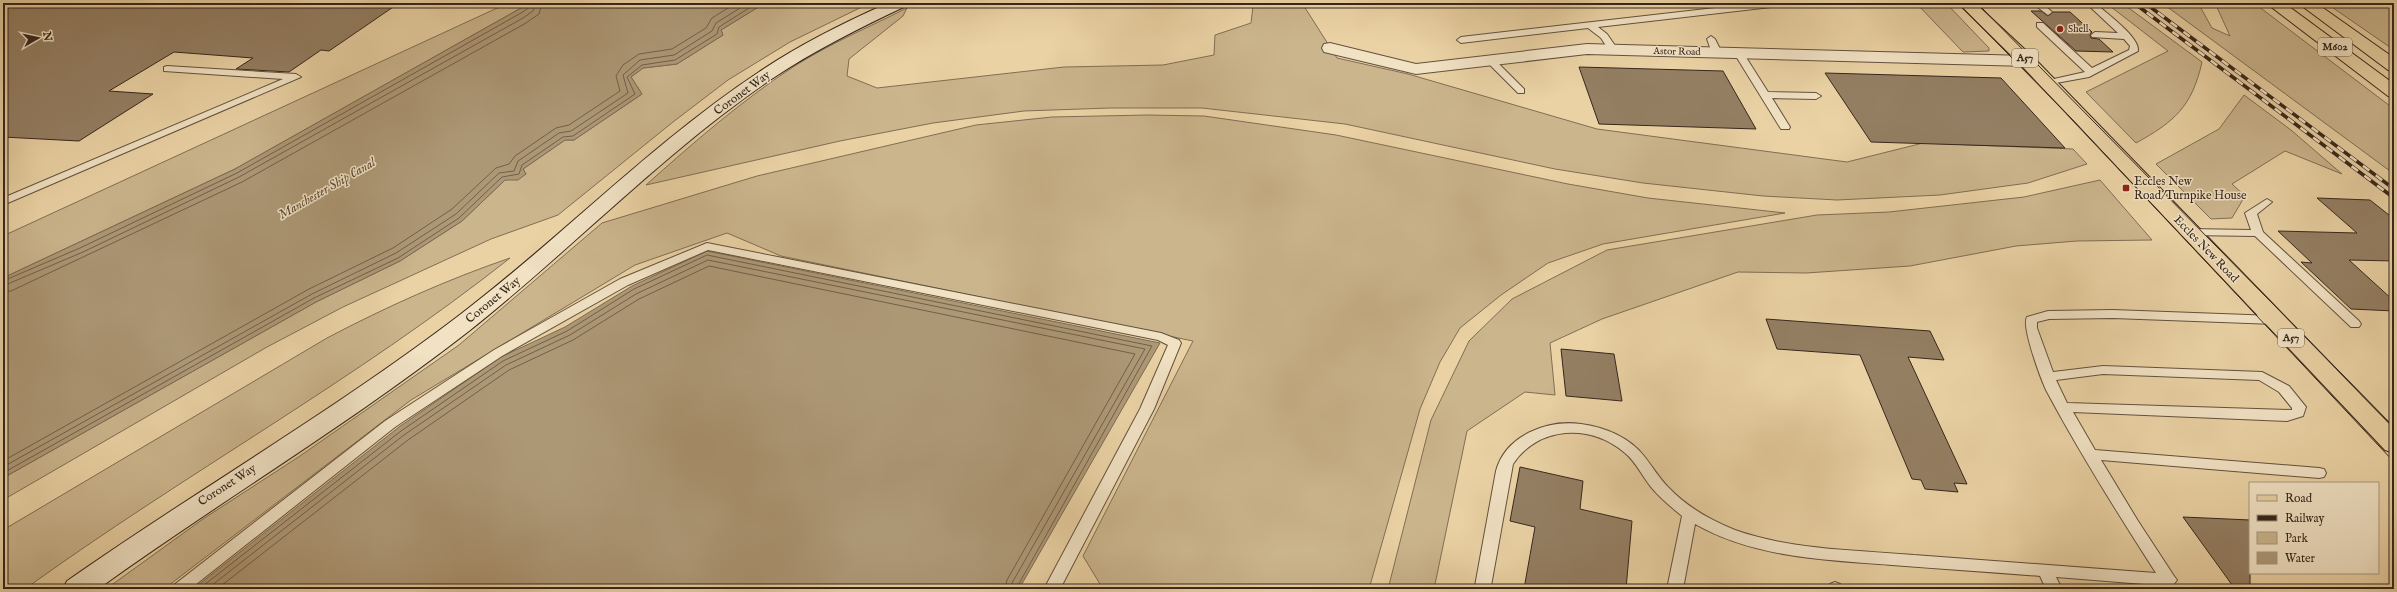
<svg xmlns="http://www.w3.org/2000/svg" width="2397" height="592" font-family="'IM FELL English',serif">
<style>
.green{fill:#cbb58d;stroke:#806e54}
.water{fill:#ad9876;stroke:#7d6a52}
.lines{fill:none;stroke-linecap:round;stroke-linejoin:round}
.shore{stroke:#725f49;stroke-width:1}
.building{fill:#947f63;stroke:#36261c}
.lane-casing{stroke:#63513e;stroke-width:2}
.street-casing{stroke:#63513e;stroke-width:2}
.secondary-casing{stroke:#36261c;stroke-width:2}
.primary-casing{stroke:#36261c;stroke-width:2}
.highway-casing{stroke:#36261c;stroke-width:2}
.lane{fill:#f1e2c4;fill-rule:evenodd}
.street{fill:#f1e2c4;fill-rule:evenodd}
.secondary{fill:#f1e2c4;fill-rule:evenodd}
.primary{fill:#ead2a4;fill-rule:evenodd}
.highway{fill:#ead2a4;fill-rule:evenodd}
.tram{stroke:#36261c;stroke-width:1}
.rail-casing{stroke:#36261c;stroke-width:3.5}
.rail{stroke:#f1e2c4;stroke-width:2.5;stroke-dasharray:8;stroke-linecap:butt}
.poi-dot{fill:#8f2418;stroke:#f1e2c4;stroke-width:1.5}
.labels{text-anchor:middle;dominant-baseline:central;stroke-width:3;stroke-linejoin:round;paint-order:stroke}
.far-poi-label{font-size:10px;fill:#36261c;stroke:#f1e2c4;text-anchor:start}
.far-street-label{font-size:10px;fill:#36261c;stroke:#f1e2c4}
.shield{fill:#f1e2c4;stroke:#6e5e4e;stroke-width:1}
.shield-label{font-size:11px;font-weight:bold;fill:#36261c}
.street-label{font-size:12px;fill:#36261c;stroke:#f1e2c4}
.poi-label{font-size:12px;fill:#36261c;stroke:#f1e2c4;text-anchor:start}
.water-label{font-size:13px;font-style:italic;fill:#5a4837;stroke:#f1e2c4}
</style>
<rect width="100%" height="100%" fill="#ead2a4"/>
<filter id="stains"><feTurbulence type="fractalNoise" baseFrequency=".005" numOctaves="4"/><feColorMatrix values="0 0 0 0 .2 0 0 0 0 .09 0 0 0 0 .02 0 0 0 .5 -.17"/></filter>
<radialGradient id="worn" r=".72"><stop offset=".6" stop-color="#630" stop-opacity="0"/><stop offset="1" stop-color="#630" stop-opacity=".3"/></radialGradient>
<!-- green -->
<g class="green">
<polygon points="508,3 530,3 235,169 3,278 3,236"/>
<polygon points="765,3 870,3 790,42 728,80 673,122 558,215 491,239 343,307 267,347 3,500 3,478 316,302 400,261 462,221 505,180 526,174 523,169 565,140 574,140 642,94 631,77 643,68 677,64 723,35 721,30"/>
<path d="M1246,3H1302L1337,58L1408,74L1597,129L1847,162L1923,143L2073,149L2087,164L2028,183L1940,195L1837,200L1763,196L1643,183L1555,169L1345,124L1202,108H1110L1024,111L933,123L840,141L646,185C693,143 740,102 793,67C829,44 869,27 907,8L903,16L849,59L847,76L877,88L1064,67L1163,65L1214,55L1215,35L1251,23L1253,6Z"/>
<polygon points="1916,3 1946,3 1989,48 1989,51 1963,52"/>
<path d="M2106,3H2122L2202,62C2192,107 2174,122 2136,143L2086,92L2168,51Z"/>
<polygon points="2162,3 2198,3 2212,28 2230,36 2215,3 2254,3 2394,109 2394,174"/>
<polygon points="2326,3 2394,3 2394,50"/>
<polygon points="2244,95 2291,130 2342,174 2285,151 2232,184 2245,196 2232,218 2211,219 2156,164 2219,129"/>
<polygon points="1147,115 1204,116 1336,135 1568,184 1648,198 1785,213 1603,244 1548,263 1501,295 1460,328 1440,362 1420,409 1369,589 1103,589 1083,556 1193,341 781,256 727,233 635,265 411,400 164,589 106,589 203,519 300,456 459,345 602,223 757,176 976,125 1052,117"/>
<polygon points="2100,180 2152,240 2077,241 2016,246 1910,266 1806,273 1738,272 1602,319 1550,343 1555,395 1525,392 1467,431 1434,589 1388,589 1431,420 1469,341 1512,299 1607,250 1817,215 1889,212 2024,197"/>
<path d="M510,258C356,380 184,474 25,589H3V530L327,338C386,307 446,280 510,258Z"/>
</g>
<!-- water -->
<g class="water">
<polygon points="530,3 765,3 721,30 723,35 677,64 643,68 631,77 642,94 574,140 565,140 523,169 526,174 518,180 505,180 462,221 400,261 316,302 3,478 3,278 235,169"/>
<polygon points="707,251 1160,343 1019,589 193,589 399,427 501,357 565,327 632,286"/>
</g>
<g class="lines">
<!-- shore -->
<g class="shore">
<polyline points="3,281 80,248 237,173 521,13 530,7 531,3"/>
<polyline points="3,286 83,252 239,177 523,18 533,11 536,3"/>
<polyline points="3,292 11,291 242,182 526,23 539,14 542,3"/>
<polyline points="3,461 309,289 393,248 452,209 496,168 509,164 515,156 556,128 569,125 620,91 616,76 623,65 639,54 672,49 706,28 712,18 736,3"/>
<polyline points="3,467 312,294 396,253 456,214 499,173 514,171 518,161 559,133 571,131 628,93 623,75 640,60 674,55 712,31 716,23 748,3"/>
<polyline points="3,473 314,298 398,258 459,218 502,177 519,174 522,165 563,137 573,136 635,94 627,77 642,65 675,60 717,34 719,27 757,3"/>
<polyline points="199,589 401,431 503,361 567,331 634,289 707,255 1152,346 1016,589"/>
<polyline points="207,589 404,435 506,365 570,335 636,294 708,260 1145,349 1012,583 1011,589"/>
<polyline points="217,589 408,440 509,370 573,340 639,299 709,266 1135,354 1007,580 1005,589"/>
</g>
</g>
<!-- building -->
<g class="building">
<polygon points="3,3 399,3 329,51 321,50 289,72 236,69 253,58 174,52 109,91 153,94 79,141 3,137"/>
<polygon points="2031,11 2041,11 2048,16 2053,12 2070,12 2092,32 2090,35 2091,38 2099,39 2113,52 2076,51"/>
<polygon points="1579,67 1723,71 1756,129 1599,124"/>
<polygon points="1825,73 2001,78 2065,148 1871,142"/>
<polygon points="2317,198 2370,200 2394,219 2394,261 2349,260 2394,301 2394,311 2351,309 2301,262 2312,263 2278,231 2357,233"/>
<polygon points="1766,319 1930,331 1944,360 1908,357 1967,484 1954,483 1958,492 1925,489 1921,480 1912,479 1860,355 1777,349"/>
<polygon points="1561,349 1614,354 1622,401 1566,396"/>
<polygon points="1520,467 1583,481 1580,509 1632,521 1626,589 1524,589 1535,527 1510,521"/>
<polygon points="2183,517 2250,520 2250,589 2235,589"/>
</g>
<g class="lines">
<defs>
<g id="lane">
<polygon points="1759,3 1785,3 1781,6 1598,27 1607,34 1618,50 1613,53 1610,52 1601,38 1588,28 1461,43 1457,40 1461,37"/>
<polygon points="2013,3 2042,3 2052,12 2048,15 2036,6 2017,6"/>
<path d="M2086,3H2095C2106,13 2140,37 2138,51L2089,77L2045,85V81L2085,72L2037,27V23H2043L2092,68L2129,50L2130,46L2124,39L2092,37L2091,35L2095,32L2118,33Z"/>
<polygon points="1711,36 1715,39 1722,53 1720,55 1714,55 1712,53 1707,39"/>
<polygon points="1739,50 1742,51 1768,92 1816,93 1821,96 1816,99 1772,98 1790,127 1789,129 1781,129 1734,53"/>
<polygon points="1491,58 1494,59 1524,89 1524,93 1518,93 1488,63 1488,59"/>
<polygon points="167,66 296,74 301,77 3,205 3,198 283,79 164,71 164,67"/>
<polygon points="2267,199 2272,202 2257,214 2263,232 2359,321 2361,324 2359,327 2351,327 2255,236 2189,235 2183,232 2189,229 2251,230 2245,213"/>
<polygon points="707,243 1161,333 1179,340 1181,343 1154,409 1060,589 1044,589 1140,409 1168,345 1158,340 708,250 628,285 502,356 395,427 190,589 171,589 174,585 385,421 494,350 620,279"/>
<path d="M2113,310L2275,316L2281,320L2275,324L2113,318L2049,319L2037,322V328L2053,372L2103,366L2262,372L2289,386L2306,407L2303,416L2287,421L2073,412L2095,450L2319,468L2324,469L2326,473L2324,477L2319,478L2101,460L2138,521L2174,576L2177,580L2174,584L2169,586L2056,577L2062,589H2046L2040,576C1991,572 1942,569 1892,565C1827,560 1754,558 1695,524L1683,589H1667L1682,516C1671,507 1660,498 1651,487C1642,476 1636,462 1625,453C1591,423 1538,426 1513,464L1491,586L1489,589H1477L1475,586L1496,471C1505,436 1547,419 1581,424C1604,427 1629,437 1644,456C1652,466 1659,478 1668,487C1687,507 1710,520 1735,530C1792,550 1854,550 1914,555C1995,561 2076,567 2156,573C2118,514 2079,452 2046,390C2041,379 2021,326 2027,317L2048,311ZM2103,374L2259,380L2279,392L2292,408V410L2067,403L2056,380Z"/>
<polygon points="1835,582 1840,584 1842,589 1826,589 1830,584"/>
</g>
<polygon id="street" points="1330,43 1416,64 1587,44 2027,56 2033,57 2035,61 2033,65 2027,66 1587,54 1416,74 1324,52 1322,48 1324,44"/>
<path id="secondary" d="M888,3H909L906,6C859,28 813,51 770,80C662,154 571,250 469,331C350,424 220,501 98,589H63L67,581C197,490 334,411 461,314C562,237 652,143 759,72C799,45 843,23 888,3Z"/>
<polygon id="primary" points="1958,3 1975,3 2033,57 2394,429 2394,453 2385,450 2021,65"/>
<g id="highway">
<polygon points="2266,3 2284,3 2394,84 2394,97 2388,96"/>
<polygon points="2298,3 2316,3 2394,58 2394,71 2388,70"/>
</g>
</defs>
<!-- lane casing -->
<use href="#lane" class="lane-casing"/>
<!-- street casing -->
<use href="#street" class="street-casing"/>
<!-- secondary casing -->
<use href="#secondary" class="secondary-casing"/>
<!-- primary casing -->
<use href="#primary" class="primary-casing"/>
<!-- highway casing -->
<use href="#highway" class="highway-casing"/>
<!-- lane -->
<use href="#lane" class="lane"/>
<!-- street -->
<use href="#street" class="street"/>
<!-- secondary -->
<use href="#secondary" class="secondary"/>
<!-- primary -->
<use href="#primary" class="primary"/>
<!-- highway -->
<use href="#highway" class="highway"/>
<!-- tram -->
<g class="tram">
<polyline points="1958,3 2071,118 2394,462"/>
<polyline points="1977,3 2394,427"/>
</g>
<defs>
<g id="rail">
<polyline points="2134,3 2394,198"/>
<polyline points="2145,3 2394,189"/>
</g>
</defs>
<!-- rail casing -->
<use href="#rail" class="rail-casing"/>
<!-- rail -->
<use href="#rail" class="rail"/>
</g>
<!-- markers -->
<g class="poi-dot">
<circle cx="2060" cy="29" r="4"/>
<rect x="2122" y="184" width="8" height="8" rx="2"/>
</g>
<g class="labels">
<!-- far-poi labels -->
<g class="far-poi-label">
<text x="2068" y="29">Shell</text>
</g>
<!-- far-street labels -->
<g class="far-street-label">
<text transform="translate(1677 52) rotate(1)">Astor Road</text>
</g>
<!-- shield labels -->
<g class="shield">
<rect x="2318" y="38" width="34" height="18" rx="3"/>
<rect x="2012" y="49" width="26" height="18" rx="3"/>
<rect x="2278" y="329" width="26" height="18" rx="3"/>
</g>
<g class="shield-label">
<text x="2335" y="47">M602</text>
<text x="2025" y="58">A57</text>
<text x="2291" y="338">A57</text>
</g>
<!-- street labels -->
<g class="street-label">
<text transform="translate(742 93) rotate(-36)">Coronet Way</text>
<text transform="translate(2206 249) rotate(46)">Eccles New Road</text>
<text transform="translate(493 300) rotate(-39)">Coronet Way</text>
<text transform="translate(227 485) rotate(-33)">Coronet Way</text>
</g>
<!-- poi labels -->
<g class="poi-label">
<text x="2134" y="181">Eccles New<tspan x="2134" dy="14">Road/Turnpike House</tspan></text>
</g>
<!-- water labels -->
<g class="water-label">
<text transform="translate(327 189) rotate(-30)">Manchester Ship Canal</text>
</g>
</g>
<!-- margin -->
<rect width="2397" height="592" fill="none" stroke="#ead2a4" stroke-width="16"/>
<rect x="4" y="4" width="2389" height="584" fill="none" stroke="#36261c" stroke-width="2"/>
<rect x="8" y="8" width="2381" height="576" fill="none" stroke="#36261c"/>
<!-- legend -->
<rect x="2249" y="482" width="130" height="92" fill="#f1e2c4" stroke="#a69781"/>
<rect x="2257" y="495" width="20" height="6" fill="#ead2a4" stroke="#a69781"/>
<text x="2285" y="502" font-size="12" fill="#36261c">Road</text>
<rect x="2257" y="515" width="20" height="6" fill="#36261c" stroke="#a69781"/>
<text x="2285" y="522" font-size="12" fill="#36261c">Railway</text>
<rect x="2257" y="532" width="20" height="12" fill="#cbb58d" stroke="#a69781"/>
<text x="2285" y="542" font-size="12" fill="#36261c">Park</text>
<rect x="2257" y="552" width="20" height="12" fill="#ad9876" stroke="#a69781"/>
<text x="2285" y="562" font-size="12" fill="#36261c">Water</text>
<!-- north arrow -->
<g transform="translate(38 38) rotate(81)" stroke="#f1e2c4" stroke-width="3" paint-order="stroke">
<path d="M0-3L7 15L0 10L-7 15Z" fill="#36261c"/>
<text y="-6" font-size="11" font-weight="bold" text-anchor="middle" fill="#36261c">N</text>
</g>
<rect width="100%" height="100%" filter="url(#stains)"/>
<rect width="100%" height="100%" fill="url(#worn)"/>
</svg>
